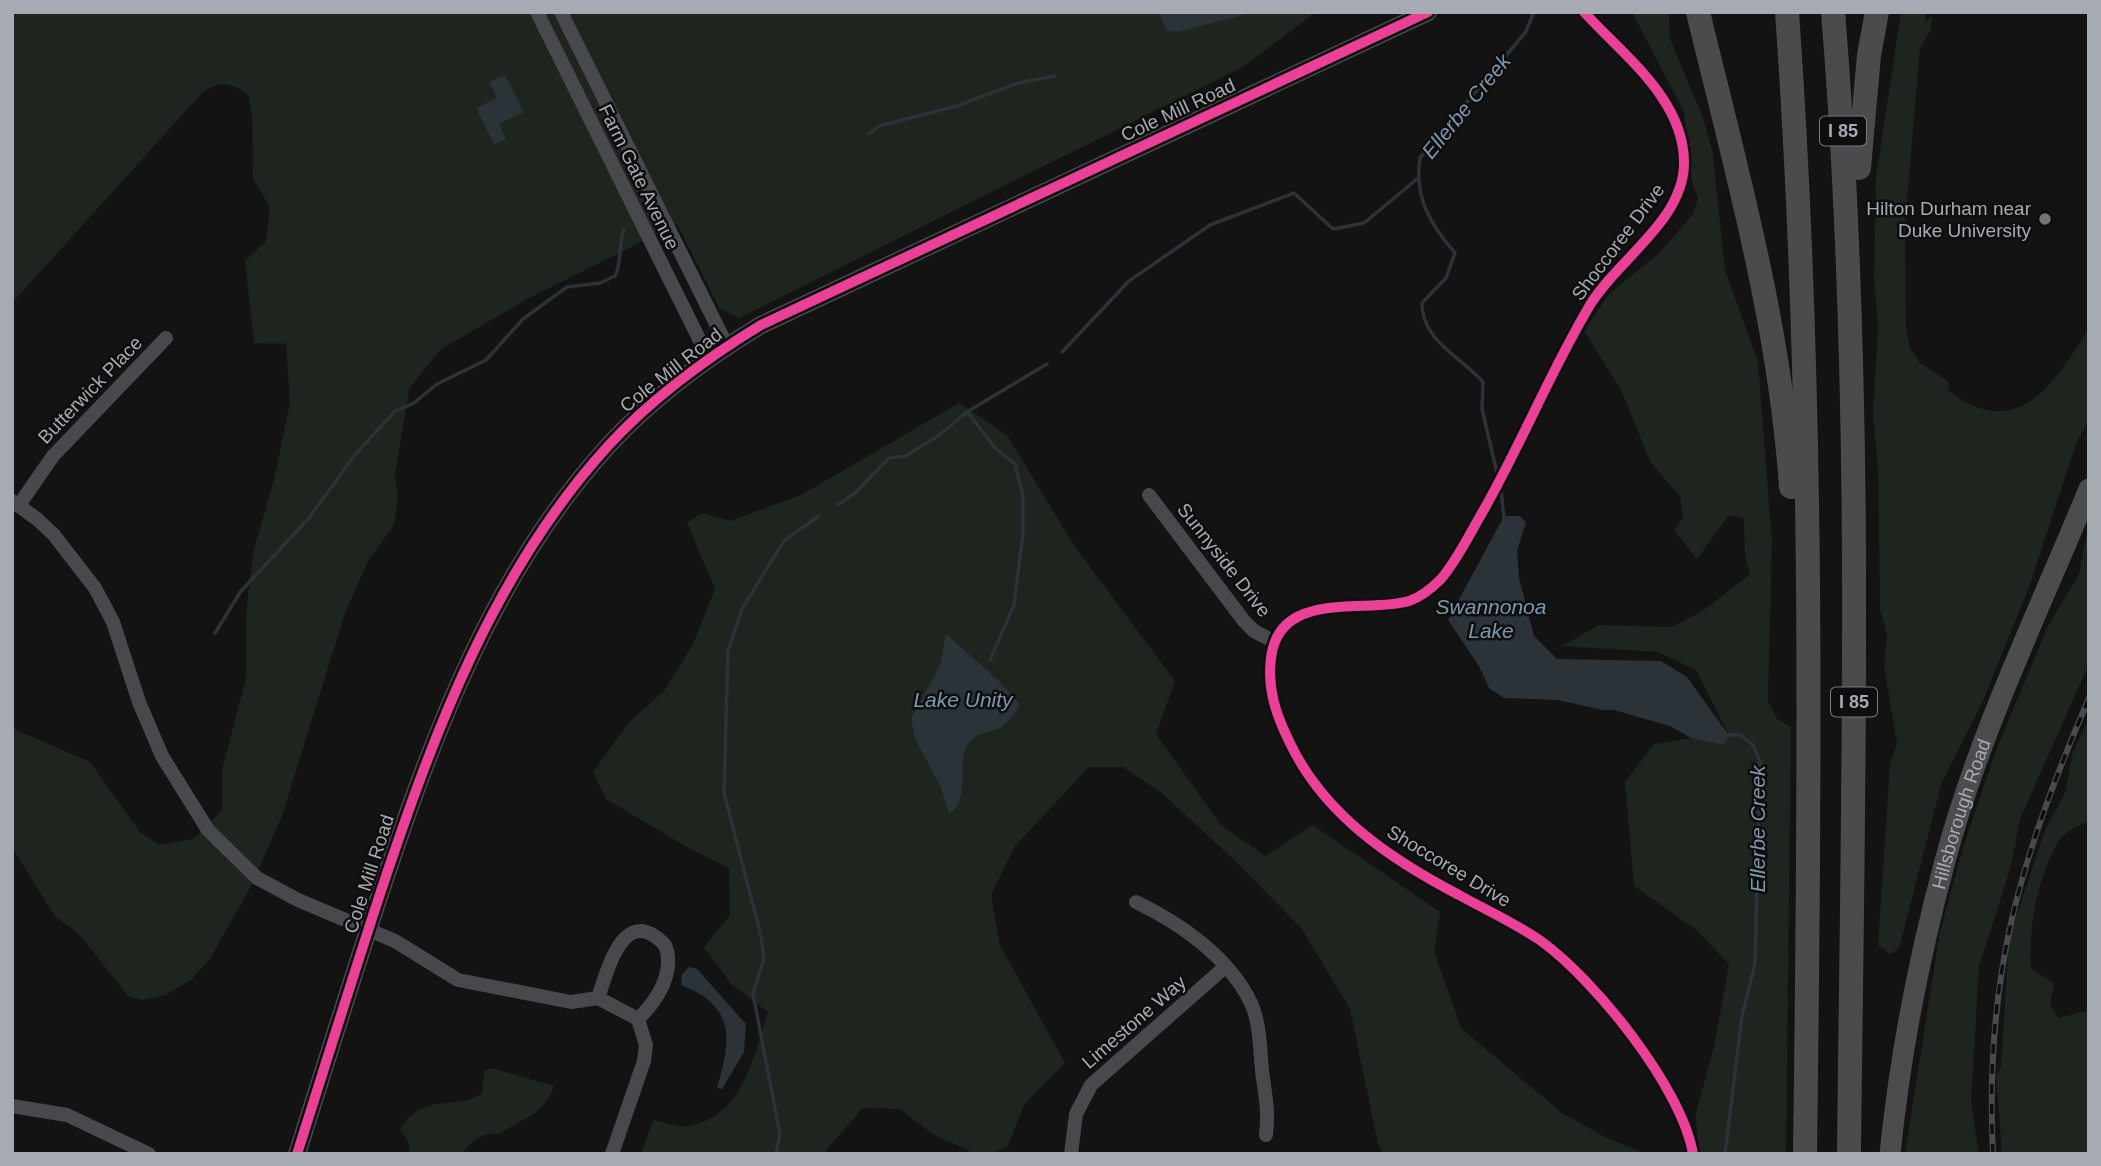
<svg xmlns="http://www.w3.org/2000/svg" width="2101" height="1166" font-family="Arial,sans-serif">
<style>
.green{fill:#1e241e}
.water{fill:#2b3238}
.lines{fill:none;stroke-linecap:round;stroke-linejoin:round}
.stream{stroke:#2b3238;stroke-width:3.5}
.minor{stroke:#48494c;stroke-width:14}
.tertiary{stroke:#48494c;stroke-width:18}
.primary{stroke:#4b4c4e;stroke-width:21}
.motorway{stroke:#4a4b4d;stroke-width:24}
.rail-casing{stroke:#494a4d;stroke-width:6}
.rail{stroke:#0e0e0f;stroke-width:3.5;stroke-dasharray:10;stroke-linecap:butt}
.cycleway-casing{stroke:#0e0e0f;stroke-width:15}
.cycleway{stroke:#ea4096;stroke-width:10}
.poi-dot{fill:#73757b;stroke:#0e0e0f;stroke-width:2.5}
.labels{text-anchor:middle;dominant-baseline:central;stroke-width:5;stroke-linejoin:round;paint-order:stroke}
.shield{fill:#0e0e0f;stroke:#787b82;stroke-width:2}
.shield-label{font-size:18px;font-weight:bold;fill:#a6aab3}
.street-label{font-size:19px;fill:#a6aab3;stroke:#0e0e0f}
.poi-label{font-size:19px;fill:#a6aab3;stroke:#0e0e0f;text-anchor:end}
.water-label{font-size:21px;font-style:italic;fill:#7f97ac;stroke:#0e0e0f}
</style>
<rect width="100%" height="100%" fill="#131314"/>
<!-- green -->
<g class="green">
<path d="M12,12H1316L1243,67L739,318L720,309L677,224L527,299L440,350L409,389L395,473L398,499L394,525L368,561L344,616L282,816L251,886L210,959L192,979L166,995L143,1000L128,996L80,935L54,915L12,847V728L90,762L140,832L159,845L194,839L222,810V770L246,678V614L253,553L274,480L290,403L286,344L254,343L245,261L266,241L270,207L253,179L252,114L248,95C231,83 222,80 203,92L12,303Z"/>
<polygon points="1632,12 1669,14 1670,39 1704,120 1713,155 1725,270 1758,362 1772,542 1768,701 1777,719 1791,727 1786,1154 1698,1154 1696,1112 1714,1047 1729,964 1695,929 1634,886 1625,782 1654,744 1691,738 1723,745 1730,737 1696,670 1658,652 1562,646 1599,625 1672,627 1704,610 1750,574 1745,556 1744,518 1729,515 1697,559 1674,530 1683,518 1680,496 1651,463 1621,390 1584,331 1609,294 1659,253 1693,214 1698,198 1692,182 1684,112"/>
<path d="M1901,12H1926L1925,22L1932,16L1931,30L1920,48L1905,225L1906,326L1910,348L1920,363L1949,382L1948,390C1957,396 1967,404 1977,407C2032,428 2063,367 2089,329V421L2077,441L2029,587L1982,703L1942,782L1899,948L1890,954L1878,945L1890,764L1897,744L1884,666L1887,634L1880,609L1878,470L1873,414L1878,327L1874,278L1876,177Z"/>
<path d="M959,403L1007,435L1075,547L1175,681L1156,734L1221,825L1265,856L1313,825L1440,912L1434,951L1461,1028L1562,1113L1609,1139L1641,1152L1639,1154H1384L1378,1144L1350,1009L1302,929L1235,861L1162,793L1123,767H1089L1015,846L991,895L1000,945L1065,1063L1024,1105L1008,1146L992,1154H976L934,1135L900,1109L863,1108L826,1150V1154H641L653,1120C663,1122 679,1128 690,1126C743,1116 754,1055 768,1012L732,985L704,947L730,915L729,868L687,847L606,799L593,772L629,722L664,691L693,644L715,589L687,523L701,513L730,521L801,495Z"/>
<polygon points="2089,522 2089,664 2020,819 2011,866 1979,967 1971,1101 1979,1154 1905,1154 1940,931 1964,845 1995,753 2048,626 2079,574"/>
<path d="M2089,718V821C2081,825 2067,830 2061,838C2039,869 2027,932 2031,969L2054,983L2050,1005L2059,1018L2089,1010V1154H2002L1996,1076L2001,1067L2009,939L2045,830L2065,793L2073,752Z"/>
<path d="M491,1068L554,1086C542,1118 524,1116 500,1134C483,1132 471,1140 462,1154H410L408,1141L400,1129C425,1090 457,1112 482,1093L484,1071Z"/>
</g>
<!-- water -->
<g class="water">
<polygon points="1159,12 1274,12 1246,14 1178,32 1166,30"/>
<polygon points="505,75 524,112 499,124 506,139 494,144 476,108 497,98 489,82"/>
<polygon points="1504,516 1520,516 1526,522 1517,551 1519,578 1534,636 1557,659 1661,661 1687,677 1730,737 1723,745 1691,738 1670,726 1614,710 1602,710 1558,700 1504,698 1489,688 1479,666 1448,620"/>
<path d="M946,634L997,679L1020,704C1016,712 1011,720 1003,726C991,735 974,730 966,747C957,768 971,800 949,814L941,787L915,739L911,718L940,665Z"/>
<path d="M689,967L697,969L746,1024L744,1052L722,1089L717,1088C732,1038 735,1006 681,985L682,974Z"/>
</g>
<g class="lines">
<!-- stream -->
<g class="stream">
<polyline points="869,134 879,126 957,106 1018,83 1055,76"/>
<polyline points="1062,352 1129,281 1210,225 1294,193 1333,229 1364,223 1417,179"/>
<polyline points="967,412 996,449 1015,464 1023,495 1023,534 1014,605 990,660"/>
<path d="M1497,473L1482,409L1483,382C1461,357 1422,341 1422,303L1446,278L1455,253C1430,224 1414,197 1420,158L1525,33L1534,12"/>
<polyline points="1501,491 1504,518"/>
<polyline points="838,505 855,493 889,458 905,456 938,436 967,412 1047,364"/>
<path d="M215,633L241,591L309,518L354,456L395,411L414,403L437,384L486,360L523,319L567,287L600,283L615,276C622,264 618,245 624,229"/>
<polyline points="776,1154 780,1134 753,994 764,958 761,936 724,793 728,651 742,609 784,541 819,516"/>
<polyline points="1725,1154 1742,1016 1755,964 1760,761 1753,745 1740,735 1726,735"/>
</g>
<!-- minor -->
<g class="minor">
<polyline points="537,12 709,359"/>
<polyline points="561,12 727,346"/>
<path d="M1584,12C1624,56 1685,100 1684,164C1683,221 1618,259 1590,305C1550,372 1521,445 1482,513C1469,535 1458,559 1441,579C1432,588 1421,597 1409,601C1368,614 1279,588 1271,658C1267,688 1276,715 1289,741C1323,814 1390,859 1459,895C1486,910 1515,923 1541,941C1595,980 1682,1088 1693,1154"/>
<polyline points="1149,495 1244,621 1254,631 1275,642"/>
<polyline points="12,501 37,519 54,535 95,588 113,622 139,702 162,756 208,830 257,878 298,900 395,941 458,980 571,1002 598,998 638,1019"/>
<polyline points="19,505 53,456 166,338"/>
<path d="M1136,902C1180,923 1229,957 1251,1003C1260,1022 1260,1050 1262,1071C1265,1095 1269,1110 1266,1135"/>
<path d="M598,998C608,969 624,902 665,945C676,972 656,1002 638,1019"/>
<polyline points="12,1106 67,1115 149,1154"/>
<polyline points="612,1154 644,1061 646,1045 638,1019"/>
<polyline points="1071,1154 1076,1114 1091,1085 1225,967"/>
</g>
<!-- tertiary -->
<path class="tertiary" d="M297,1154C325,1066 352,979 381,891C434,733 493,572 608,446C652,398 705,359 761,325L1428,12"/>
<!-- primary -->
<path class="primary" id="s1" d="M1890,1154C1900,1055 1919,957 1945,861C1979,733 2039,611 2089,489"/>
<!-- motorway -->
<g class="motorway">
<path d="M1698,12C1736,169 1780,325 1791,487"/>
<path d="M1787,12C1814,392 1810,773 1805,1154"/>
<path d="M1833,12C1864,392 1853,774 1849,1154"/>
<polyline points="1859,168 1869,55 1877,12"/>
</g>
<defs>
<path id="rail" d="M1993,1154C1984,977 2020,859 2089,698"/>
</defs>
<!-- rail casing -->
<use href="#rail" class="rail-casing"/>
<!-- rail -->
<use href="#rail" class="rail"/>
<defs>
<g id="cycleway">
<path d="M1584,12C1624,56 1685,100 1684,164C1683,221 1618,259 1590,305C1550,372 1521,445 1482,513C1469,535 1458,559 1441,579C1432,588 1421,597 1409,601C1368,614 1279,588 1271,658C1267,688 1276,715 1289,741C1323,814 1390,859 1459,895C1486,910 1515,923 1541,941C1595,980 1682,1088 1693,1154"/>
<path d="M297,1154C325,1066 352,979 381,891C434,733 493,572 608,446C652,398 705,359 761,325L1428,12"/>
</g>
</defs>
<!-- cycleway casing -->
<use href="#cycleway" class="cycleway-casing"/>
<!-- cycleway -->
<use href="#cycleway" class="cycleway"/>
</g>
<!-- markers -->
<circle class="poi-dot" cx="2045" cy="219" r="7"/>
<g class="labels">
<!-- shield labels -->
<g class="shield">
<rect x="1820" y="116.5" width="46" height="29" rx="5"/>
<rect x="1831" y="687.5" width="46" height="29" rx="5"/>
</g>
<g class="shield-label">
<text x="1843" y="131">I 85</text>
<text x="1854" y="702">I 85</text>
</g>
<!-- street labels -->
<g class="street-label">
<text transform="translate(1178 110) rotate(-25)">Cole Mill Road</text>
<text transform="translate(639 177) rotate(64)">Farm Gate Avenue</text>
<text transform="translate(1618 242) rotate(-53)">Shoccoree Drive</text>
<text transform="translate(671 370) rotate(-38)">Cole Mill Road</text>
<text transform="translate(90 390) rotate(-46)">Butterwick Place</text>
<text transform="translate(1224 560) rotate(52)">Sunnyside Drive</text>
<text stroke="none"><textPath href="#s1" startOffset="348">Hillsborough Road</textPath></text>
<text transform="translate(1449 866) rotate(31)">Shoccoree Drive</text>
<text transform="translate(369 874) rotate(-72)">Cole Mill Road</text>
<text transform="translate(1134 1022) rotate(-41)">Limestone Way</text>
</g>
<!-- poi labels -->
<g class="poi-label">
<text x="2031" y="208">Hilton Durham near<tspan x="2031" dy="22">Duke University</tspan></text>
</g>
<!-- water labels -->
<g class="water-label">
<text transform="translate(1466 106) rotate(-51)">Ellerbe Creek</text>
<text x="1491" y="606">Swannonoa<tspan x="1491" dy="24">Lake</tspan></text>
<text x="963" y="699">Lake Unity</text>
<text transform="translate(1757 829) rotate(-90)">Ellerbe Creek</text>
</g>
</g>
<!-- border -->
<rect width="2101" height="1166" fill="none" stroke="#a6aab3" stroke-width="28"/>
</svg>
